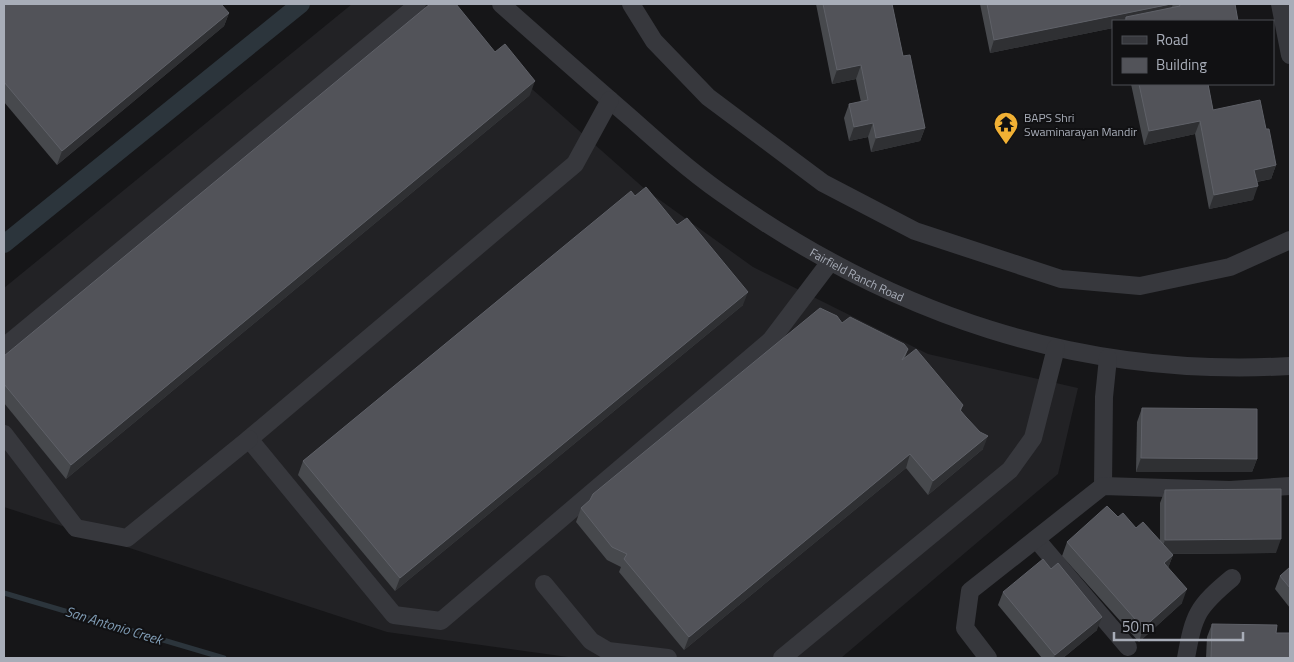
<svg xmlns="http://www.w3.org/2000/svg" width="1294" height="662" font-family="'Titillium Web',sans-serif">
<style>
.built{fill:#222225}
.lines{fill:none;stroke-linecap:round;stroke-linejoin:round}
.stream{stroke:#2c353c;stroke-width:5}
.canal{stroke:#2c353c;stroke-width:18}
.minor{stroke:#37383d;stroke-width:18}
.wall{fill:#47494d}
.shaded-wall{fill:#2f3033}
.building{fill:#525359;stroke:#5f6168}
.labels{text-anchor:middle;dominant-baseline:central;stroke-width:4;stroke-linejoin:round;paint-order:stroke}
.poi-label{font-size:12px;fill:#a8adb8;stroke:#111113;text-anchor:start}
.street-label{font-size:12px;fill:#a8adb8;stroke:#111113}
.water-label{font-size:14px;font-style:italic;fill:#7f9bb3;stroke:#111113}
</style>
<rect width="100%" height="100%" fill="#161618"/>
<!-- built -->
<polygon class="built" points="352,4 436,4 646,190 753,267 928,354 1078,388 1058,474 841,658 575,658 387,632 4,507 4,288"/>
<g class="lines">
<!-- stream -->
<polyline class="stream" points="4,593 224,658"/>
<!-- canal -->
<polyline class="canal" points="4,244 301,4"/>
<!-- minor -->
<g class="minor">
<path id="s1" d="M501,4C545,43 589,82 633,120C661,145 689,170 720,192C892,315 1078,378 1290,366"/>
<polyline points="631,4 654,41 708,97 823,183 915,231 1061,279 1140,286 1230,267 1290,240"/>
<polyline points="1280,4 1290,55"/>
<polyline points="610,100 575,164 249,439 394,615 441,621 771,340 830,262"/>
<polyline points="4,347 408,13 417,4"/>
<polyline points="4,434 76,528 127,538 249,439"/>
<polyline points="1103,486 1104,397 1108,358"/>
<polyline points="1036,539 1128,647"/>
<polyline points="544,584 591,641 608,651 668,658"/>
<polyline points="782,658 1010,470 1033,438 1056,348"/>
<polyline points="988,658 965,628 970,591 1103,486 1230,490 1290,486"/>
<path d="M1186,658C1194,614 1197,607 1232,578"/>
</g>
</g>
<!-- wall -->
<g class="wall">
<polygon points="4,4 229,13 224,26 57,165 4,102"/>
<polygon points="816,4 892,4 903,56 925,128 920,141 871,152 868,137 849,141 844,118 849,104 861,102 856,79 832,84"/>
<polygon points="980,4 1235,4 1238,21 1113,21 1113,28 990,53"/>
<polygon points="1131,84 1208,84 1213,110 1266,129 1276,165 1271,179 1257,182 1253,200 1209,209 1195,134 1144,145"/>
<polygon points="530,95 66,479 4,403 4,356"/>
<polygon points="635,196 743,305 395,591 298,475 303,461"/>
<polygon points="842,323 908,349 905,358 963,405 961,411 983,449 928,495 906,468 684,650 619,572 621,567 607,560 576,522 581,508"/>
<polygon points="1142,408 1257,459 1252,472 1136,472 1137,422"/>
<polygon points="1165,490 1276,553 1172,554 1173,555 1168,568 1182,603 1139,642 1062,556 1067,542 1118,517 1136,528 1160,540 1160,503"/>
<polygon points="1290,567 1290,608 1275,589 1280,576"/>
<polygon points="1003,592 1097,630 1063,658 1042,658 998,605"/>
<polygon points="1212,624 1276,633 1290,658 1206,658 1207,637"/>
</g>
<!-- shaded-wall -->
<g class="shaded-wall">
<polygon points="1173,4 1168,17 1126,17 1124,21 1113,21 1113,28 990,53 994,40"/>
<polygon points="229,13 224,26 57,165 62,151"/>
<polygon points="861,65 856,79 832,84 837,70"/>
<polygon points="535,81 530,95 66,479 71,465"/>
<polygon points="1200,121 1195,134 1144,145 1149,131"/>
<polygon points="873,123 868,137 849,141 854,127"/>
<polygon points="925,128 920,141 871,152 876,138"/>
<polygon points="1276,165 1271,179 1249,183 1254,170"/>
<polygon points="1258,186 1253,200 1209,209 1214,195"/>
<polygon points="748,292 743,305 395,591 400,578"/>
<polygon points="988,436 983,449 928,495 933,481"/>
<polygon points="910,454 906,468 684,650 689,637"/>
<polygon points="1141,458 1257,459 1252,472 1136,472"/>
<polygon points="1281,539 1276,553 1160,554 1165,540"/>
<polygon points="1173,555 1168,568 1164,563"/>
<polygon points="1187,589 1182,603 1139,642 1143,628"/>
<polygon points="1102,617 1097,630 1063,658 1054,658 1055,655"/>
</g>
<!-- building -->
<g class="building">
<polygon points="4,4 221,4 229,13 62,151 4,82"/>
<polygon points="430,4 456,4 495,52 505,44 535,81 71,465 4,384 4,356"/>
<polygon points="823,4 892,4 903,56 910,55 925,128 876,138 873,123 854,127 849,104 868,100 861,65 837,70"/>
<polygon points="987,4 1171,4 994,40"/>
<polygon points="1179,4 1235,4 1238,21 1126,21 1126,17 1180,6"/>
<polygon points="1139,84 1208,84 1213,110 1260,100 1266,129 1269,129 1276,165 1254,170 1258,186 1214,195 1200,121 1149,131"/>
<polygon points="646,187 677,225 687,218 748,292 400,578 303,461 631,191 635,196"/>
<polygon points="820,308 837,316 842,323 850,317 904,344 908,349 902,360 916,349 963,405 960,410 966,417 980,432 988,436 933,481 910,454 689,637 624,559 627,554 612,547 581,508 590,500 593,494"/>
<polygon points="1142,408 1257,409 1257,459 1141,458"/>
<polygon points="1281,489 1281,539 1165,540 1165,490"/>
<polygon points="1107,506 1118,517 1123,513 1136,528 1143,522 1173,555 1164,563 1187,589 1143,628 1067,542"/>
<polygon points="1043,559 1051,569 1058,563 1102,617 1055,655 1003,592"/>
<polygon points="1290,567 1290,588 1280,576"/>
<polygon points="1212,624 1277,625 1276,633 1290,633 1290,658 1211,658"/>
</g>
<!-- icons -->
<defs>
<symbol id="temple-pin" viewBox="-11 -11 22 30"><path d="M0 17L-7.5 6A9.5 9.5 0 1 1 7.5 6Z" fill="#f2b134" stroke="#111113"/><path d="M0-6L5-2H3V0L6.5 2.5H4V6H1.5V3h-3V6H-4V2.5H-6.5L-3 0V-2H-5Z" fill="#111"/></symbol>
</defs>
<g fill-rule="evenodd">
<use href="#temple-pin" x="992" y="110" width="28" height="38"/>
</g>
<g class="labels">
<!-- poi labels -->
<g class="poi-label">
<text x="1024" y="117">BAPS Shri<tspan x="1024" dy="14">Swaminarayan Mandir</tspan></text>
</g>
<!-- street labels -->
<g class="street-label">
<text stroke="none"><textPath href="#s1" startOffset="449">Fairfield Ranch Road</textPath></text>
</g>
<!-- water labels -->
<g class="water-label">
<text transform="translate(114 625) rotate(17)">San Antonio Creek</text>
</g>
</g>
<!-- border -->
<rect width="1294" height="662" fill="none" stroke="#a8adb8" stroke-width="10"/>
<!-- legend -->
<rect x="1112" y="20" width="162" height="65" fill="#111113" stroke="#4d4f55"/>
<rect x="1122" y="36" width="25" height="8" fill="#37383d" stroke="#4d4f55"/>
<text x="1156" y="45" font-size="15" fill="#a8adb8">Road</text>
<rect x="1122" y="58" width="25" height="15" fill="#525359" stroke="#4d4f55"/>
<text x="1156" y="70" font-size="15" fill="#a8adb8">Building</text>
<!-- scale -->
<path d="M1114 632v8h129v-8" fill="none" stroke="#a8adb8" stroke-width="2.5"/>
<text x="1122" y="632" font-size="15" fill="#a8adb8" stroke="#111113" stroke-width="4" paint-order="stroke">50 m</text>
</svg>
